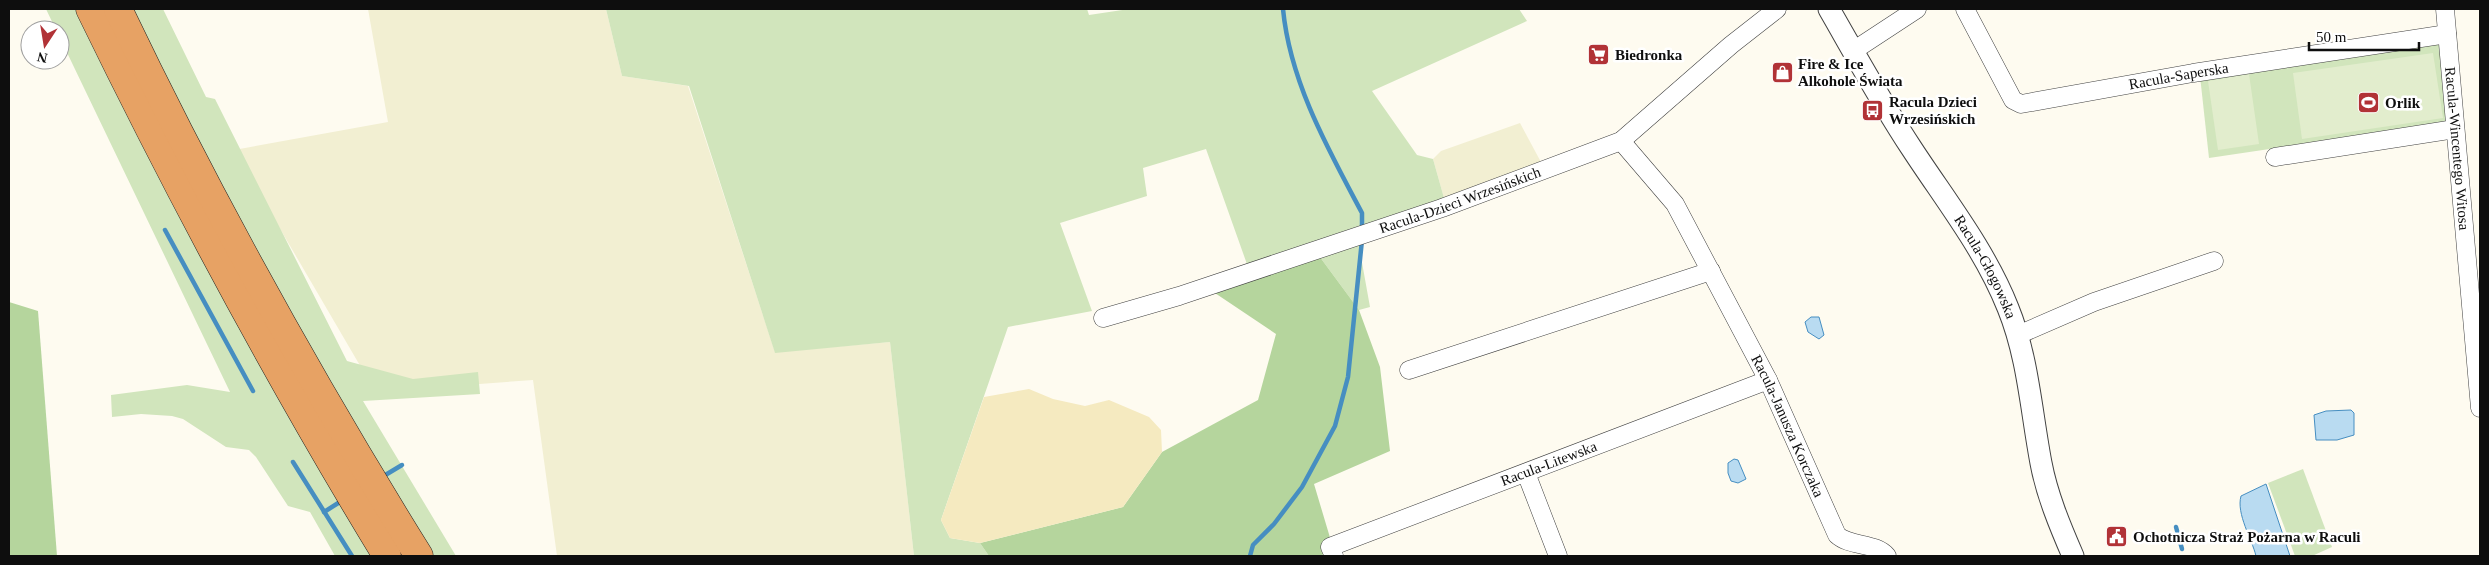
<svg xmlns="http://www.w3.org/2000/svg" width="2489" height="565" font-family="Georgia,serif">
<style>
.farmland{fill:#f2efd2}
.green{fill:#d1e5bc}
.forest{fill:#b5d59d}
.sand{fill:#f5eac0}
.pitch{fill:#e2edcd}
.water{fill:#b9dbf1;stroke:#468ec1}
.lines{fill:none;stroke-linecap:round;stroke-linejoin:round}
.stream{stroke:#468ec1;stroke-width:4.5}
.minor-casing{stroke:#414141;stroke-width:19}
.tertiary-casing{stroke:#414141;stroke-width:23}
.motorway-casing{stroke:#1f1f1f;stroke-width:29}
.minor{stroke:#fff;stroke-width:18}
.tertiary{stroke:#fff;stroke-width:21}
.motorway{stroke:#e7a264;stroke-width:28}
.labels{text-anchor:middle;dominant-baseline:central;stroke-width:5;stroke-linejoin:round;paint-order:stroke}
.poi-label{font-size:15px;font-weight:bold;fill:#0e0e0e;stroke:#fff;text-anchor:start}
.street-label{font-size:15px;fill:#0e0e0e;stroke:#fff}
</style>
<rect width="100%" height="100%" fill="#fefbf0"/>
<!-- farmland -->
<g class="farmland">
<polygon points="368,9 606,9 622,76 688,86 775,352 890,342 914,556 557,556 533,380 439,387 369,381 234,150 388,122"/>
<polygon points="1520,123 1542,164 1444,198 1433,159 1441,151"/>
</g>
<!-- green -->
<g class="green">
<polygon points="46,9 163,9 206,97 215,99 347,361 413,379 478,372 480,394 363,401 456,556 335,556 310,512 288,506 256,457 249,450 226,447 183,419 172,416 141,414 112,417 111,395 187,385 230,392 60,38 60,30 56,30"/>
<polygon points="606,9 1087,9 1089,15 1129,9 1519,9 1527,21 1372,91 1417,155 1433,159 1444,198 1363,232 1361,257 1370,307 1359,310 1314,249 1248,267 1206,149 1143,168 1147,196 1060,223 1092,311 1008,327 941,520 950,538 980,543 989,556 914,556 890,342 775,353 689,86 622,76"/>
<polygon points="2418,42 2439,44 2449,122 2209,158 2200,76"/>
<polygon points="2303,469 2332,547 2312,556 2295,556 2268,483"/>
</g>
<!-- forest -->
<g class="forest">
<polygon points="1314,249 1359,310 1380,367 1390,451 1314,484 1334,551 1319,556 989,556 980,543 1123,507 1162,452 1258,400 1276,334 1203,285"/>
<polygon points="9,302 38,311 57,556 9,556"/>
</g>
<!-- sand -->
<polygon class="sand" points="1029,389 1053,399 1085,406 1109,400 1149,417 1161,430 1162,452 1123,507 980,543 950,538 941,520 984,397"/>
<!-- pitch -->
<g class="pitch">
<polygon points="2433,53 2443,118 2302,139 2293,73"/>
<polygon points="2249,74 2259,144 2218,150 2208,81"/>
</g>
<!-- water -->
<g class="water">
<polygon points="1811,317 1819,317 1824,335 1819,339 1808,332 1805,322"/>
<polygon points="2351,410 2354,413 2354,435 2337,440 2316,440 2314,415 2326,411"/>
<polygon points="1734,459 1738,460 1746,479 1738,483 1731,481 1728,473 1728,463"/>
<path d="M2266,484L2290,556H2256C2252,539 2236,514 2241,496Z"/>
</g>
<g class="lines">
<!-- stream -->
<g class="stream">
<path d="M1283,9C1290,82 1328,149 1362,213V229"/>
<polyline points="165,230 253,391"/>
<polyline points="293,462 352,556"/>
<polyline points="382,477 402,465"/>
<polyline points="324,512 343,500"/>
<polyline points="2176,527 2182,549"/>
<polyline points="1250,556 1253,545 1274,524 1302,487 1335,426 1348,377 1362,240"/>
</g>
<defs>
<g id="minor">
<path id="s1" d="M1965,9L2013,100L2021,104L2193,73L2447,34"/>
<path id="s2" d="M2445,9L2480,408"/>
<polyline points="1853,51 1917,9"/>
<path id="s3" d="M1621,141L1675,204L1768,380L1837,535C1850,547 1875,542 1887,556"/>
<polyline points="2275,157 2455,129"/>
<path id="s4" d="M1103,318L1179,296L1442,208L1621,141L1731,45L1777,9"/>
<polyline points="2018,335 2094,302 2214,261"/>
<polyline points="1409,370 1711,271"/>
<polyline points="1526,473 1558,556"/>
<path id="s5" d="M1334,556L1330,547L1768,380"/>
</g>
<g id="tertiary">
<path id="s6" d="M1829,9C1856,56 1882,104 1912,149C1946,201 1985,250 2008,308C2028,357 2031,410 2041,463C2047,495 2060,526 2073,556"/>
</g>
<g id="motorway">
<path d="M90,9C181,196 279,379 387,556"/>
<path d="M118,9C208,197 309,379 419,556"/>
</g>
</defs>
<!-- minor casing -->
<use href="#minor" class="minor-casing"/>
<!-- tertiary casing -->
<use href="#tertiary" class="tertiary-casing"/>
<!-- motorway casing -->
<use href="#motorway" class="motorway-casing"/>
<!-- minor -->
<use href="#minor" class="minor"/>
<!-- tertiary -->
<use href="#tertiary" class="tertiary"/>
<!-- motorway -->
<use href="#motorway" class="motorway"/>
</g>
<!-- icons -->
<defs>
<symbol id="supermarket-square" viewBox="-11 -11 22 22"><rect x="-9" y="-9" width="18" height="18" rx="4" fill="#b13236" stroke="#fff"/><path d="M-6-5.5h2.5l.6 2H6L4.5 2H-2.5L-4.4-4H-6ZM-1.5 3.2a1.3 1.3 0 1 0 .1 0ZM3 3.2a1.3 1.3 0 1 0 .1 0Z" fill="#fff"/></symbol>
<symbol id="shop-square" viewBox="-11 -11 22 22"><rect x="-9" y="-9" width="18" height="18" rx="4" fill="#b13236" stroke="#fff"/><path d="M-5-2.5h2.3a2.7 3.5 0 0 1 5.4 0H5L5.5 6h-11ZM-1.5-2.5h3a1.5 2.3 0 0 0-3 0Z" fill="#fff"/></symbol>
<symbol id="stadium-square" viewBox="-11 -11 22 22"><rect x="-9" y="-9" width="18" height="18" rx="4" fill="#b13236" stroke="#fff"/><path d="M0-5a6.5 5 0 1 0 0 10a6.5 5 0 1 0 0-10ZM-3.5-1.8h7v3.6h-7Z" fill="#fff"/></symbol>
<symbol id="bus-square" viewBox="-11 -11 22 22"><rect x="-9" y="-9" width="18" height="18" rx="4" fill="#b13236" stroke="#fff"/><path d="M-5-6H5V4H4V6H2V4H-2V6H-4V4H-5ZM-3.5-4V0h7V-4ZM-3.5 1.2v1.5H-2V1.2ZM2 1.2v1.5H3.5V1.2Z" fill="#fff"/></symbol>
<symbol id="civic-square" viewBox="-11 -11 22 22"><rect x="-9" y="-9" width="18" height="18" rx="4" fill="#b13236" stroke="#fff"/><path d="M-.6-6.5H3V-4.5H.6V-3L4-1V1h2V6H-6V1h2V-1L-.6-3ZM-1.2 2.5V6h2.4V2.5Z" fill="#fff"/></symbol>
</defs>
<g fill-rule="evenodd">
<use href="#supermarket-square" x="1586" y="42" width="25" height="25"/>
<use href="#shop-square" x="1770" y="60" width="25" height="25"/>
<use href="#stadium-square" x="2356" y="90" width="25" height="25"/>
<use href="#bus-square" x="1860" y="98" width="25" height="25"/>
<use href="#civic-square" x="2104" y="524" width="25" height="25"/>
</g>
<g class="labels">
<!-- poi labels -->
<g class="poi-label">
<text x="1615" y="55">Biedronka</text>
<text x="1798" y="64">Fire &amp; Ice<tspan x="1798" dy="17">Alkohole Świata</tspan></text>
<text x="1889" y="102">Racula Dzieci<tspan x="1889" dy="17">Wrzesińskich</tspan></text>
<text x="2385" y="103">Orlik</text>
<text x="2133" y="537">Ochotnicza Straż Pożarna w Raculi</text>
</g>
<!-- street labels -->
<g class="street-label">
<text stroke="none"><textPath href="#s1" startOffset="272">Racula-Saperska</textPath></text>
<text stroke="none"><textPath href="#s2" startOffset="140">Racula-Wincentego Witosa</textPath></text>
<text stroke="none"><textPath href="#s4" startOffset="376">Racula-Dzieci Wrzesińskich</textPath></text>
<text stroke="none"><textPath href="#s6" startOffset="302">Racula-Głogowska</textPath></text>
<text stroke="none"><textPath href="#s3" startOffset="332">Racula-Janusza Korczaka</textPath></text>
<text stroke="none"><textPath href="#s5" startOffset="244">Racula-Litewska</textPath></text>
</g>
</g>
<!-- border -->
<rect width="2489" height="565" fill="none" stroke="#0e0e0e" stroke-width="20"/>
<!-- north arrow -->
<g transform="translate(45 45) rotate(192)"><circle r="24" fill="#ffffff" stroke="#9f9f9f"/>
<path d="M0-4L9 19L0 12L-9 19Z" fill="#b13236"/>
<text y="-8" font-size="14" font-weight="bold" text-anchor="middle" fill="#0e0e0e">N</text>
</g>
<!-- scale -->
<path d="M2309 42v8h110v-8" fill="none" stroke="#0e0e0e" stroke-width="2.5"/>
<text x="2316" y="42" font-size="15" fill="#0e0e0e" stroke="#ffffff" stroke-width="4" paint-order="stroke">50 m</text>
</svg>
